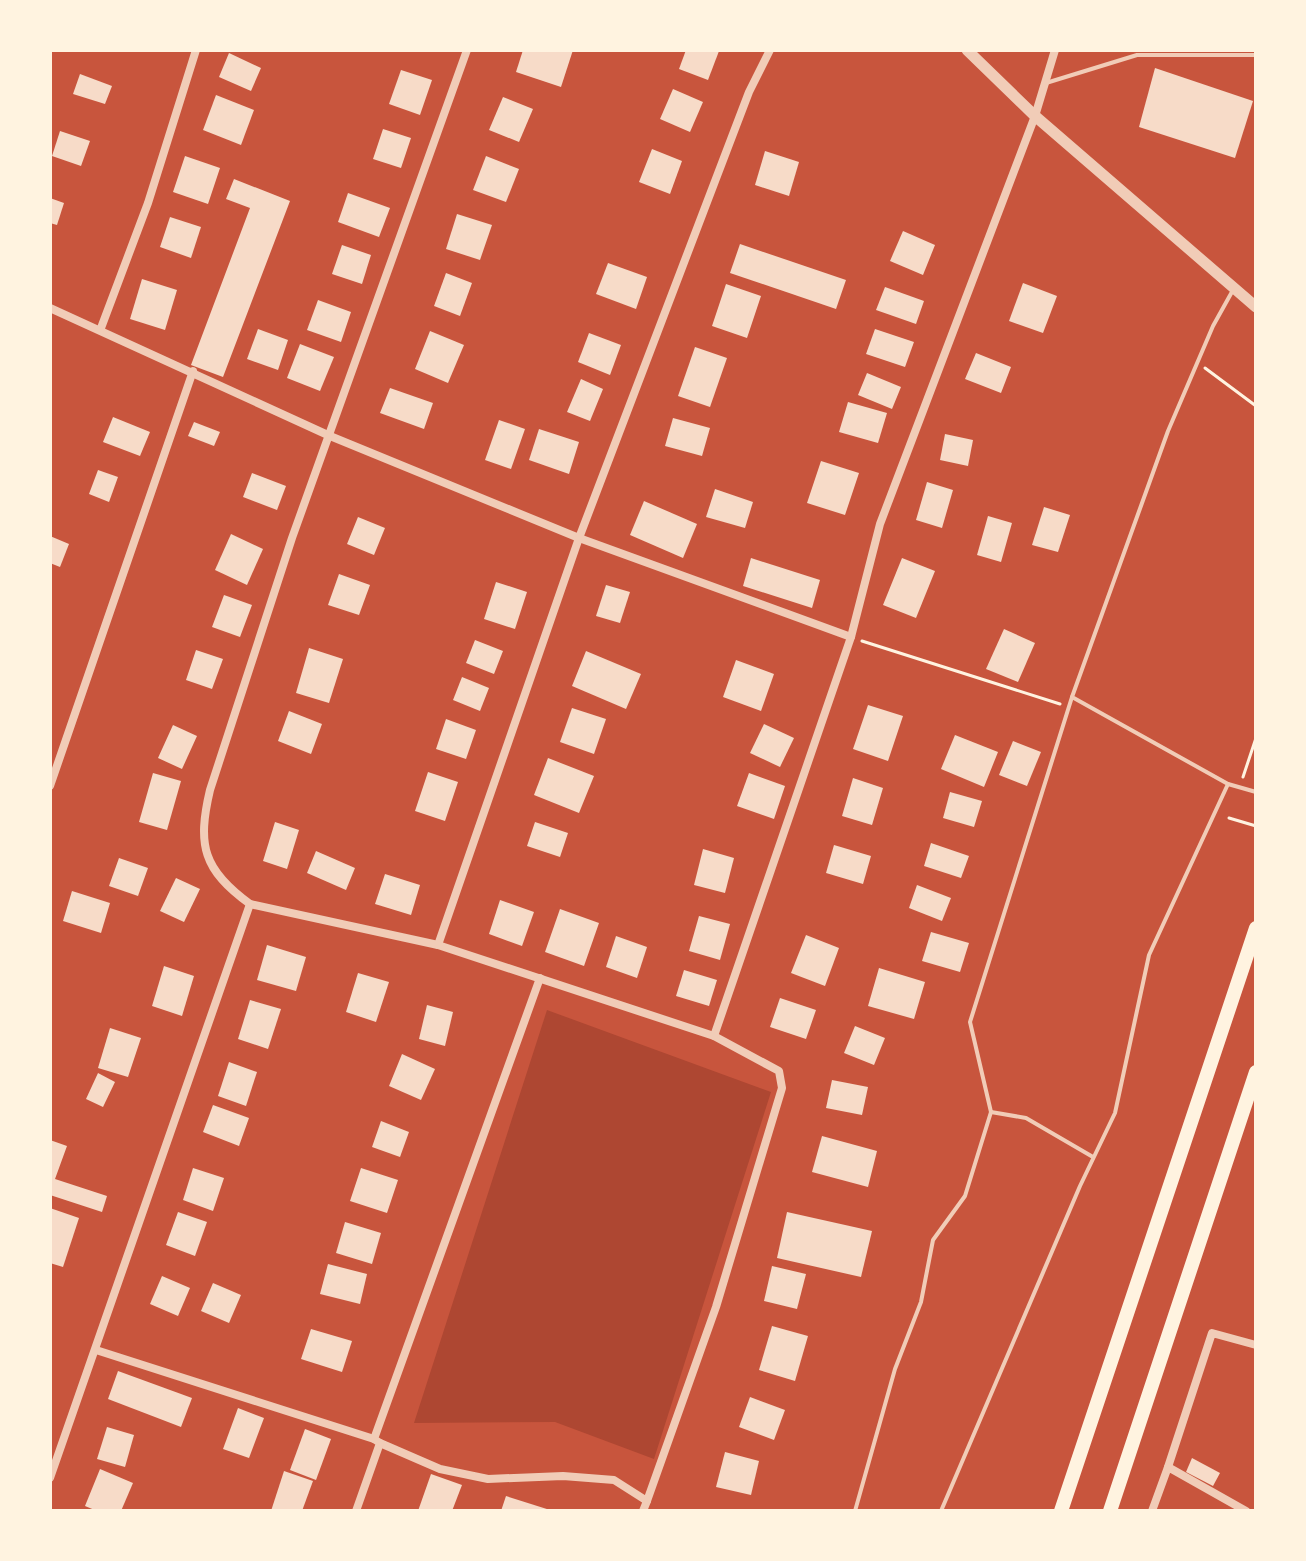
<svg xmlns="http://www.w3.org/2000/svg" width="1306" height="1561" font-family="'PT Sans Narrow',sans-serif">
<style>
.green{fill:#ae4732}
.building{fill:#f7dbc8}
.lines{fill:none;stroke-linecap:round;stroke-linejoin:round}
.path{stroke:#fff3e0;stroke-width:3}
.service{stroke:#f1ccb7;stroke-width:4}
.minor{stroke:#f1ccb7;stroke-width:8}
.tertiary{stroke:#f1ccb7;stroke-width:11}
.primary{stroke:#fff3e0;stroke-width:14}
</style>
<rect width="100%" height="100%" fill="#c8553d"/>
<!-- green -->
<polygon class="green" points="547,1010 771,1092 654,1459 555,1422 414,1423"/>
<!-- building -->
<g class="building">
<polygon points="523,50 573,50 561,87 516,72"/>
<polygon points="686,50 719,51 708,80 679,69"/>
<polygon points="229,53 261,68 251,91 219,77"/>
<polygon points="1155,68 1253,101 1235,158 1139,127"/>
<polygon points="401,70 432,80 420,115 389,104"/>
<polygon points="80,74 112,86 105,104 73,94"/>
<polygon points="673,89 703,102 690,132 660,119"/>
<polygon points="216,95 254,110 241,145 203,130"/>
<polygon points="503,97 533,109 519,142 489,130"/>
<polygon points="383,129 411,138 401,168 373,159"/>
<polygon points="60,131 90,141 81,166 52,156"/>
<polygon points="652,149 682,161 670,194 639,182"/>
<polygon points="765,151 799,162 789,196 755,185"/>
<polygon points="185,156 220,168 208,204 173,192"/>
<polygon points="486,156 519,169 506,202 473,190"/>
<polygon points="234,179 290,201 223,377 191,365 250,208 226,199"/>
<polygon points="348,193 390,208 379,237 338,222"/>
<polygon points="50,198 64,203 57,225 50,223"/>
<polygon points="457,214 492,225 480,260 446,249"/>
<polygon points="170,217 201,227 191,258 160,247"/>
<polygon points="903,231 935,245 923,275 890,261"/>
<polygon points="740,244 846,280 836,309 730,273"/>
<polygon points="342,245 371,255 362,284 332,274"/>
<polygon points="608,263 647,277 636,309 596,294"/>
<polygon points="446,273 472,283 460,316 434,306"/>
<polygon points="142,279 177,290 165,330 130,319"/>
<polygon points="1023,283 1057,296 1043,333 1009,321"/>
<polygon points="726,284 761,296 747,338 712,326"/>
<polygon points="885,287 924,301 916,324 876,310"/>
<polygon points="318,300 351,312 341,342 307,330"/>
<polygon points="258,329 288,340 278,370 247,359"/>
<polygon points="875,329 914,342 905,367 866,354"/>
<polygon points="430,331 464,345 448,383 415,369"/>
<polygon points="589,333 621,345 610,375 578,362"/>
<polygon points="300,344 334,357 320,391 287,378"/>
<polygon points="695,347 727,358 710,407 678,396"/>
<polygon points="976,353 1011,367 1001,393 965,379"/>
<polygon points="867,373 901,387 892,409 858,395"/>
<polygon points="581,379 603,389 590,421 567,412"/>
<polygon points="390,388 433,403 424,429 380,413"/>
<polygon points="848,402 887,413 878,443 839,432"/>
<polygon points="113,417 150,432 140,456 103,442"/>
<polygon points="673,418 710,428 702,456 665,446"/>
<polygon points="499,420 525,429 511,469 485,460"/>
<polygon points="194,422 220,432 214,446 188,436"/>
<polygon points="539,429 579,442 569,474 529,460"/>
<polygon points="945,434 973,440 968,466 940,460"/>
<polygon points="821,461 859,473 845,515 807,503"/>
<polygon points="98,470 118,477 109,502 89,494"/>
<polygon points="252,473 286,486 277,510 243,497"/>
<polygon points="927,482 953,490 942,528 916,520"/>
<polygon points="715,489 753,502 745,528 706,517"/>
<polygon points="644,501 697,524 683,558 630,535"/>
<polygon points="1044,507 1070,515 1058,552 1032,545"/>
<polygon points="988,516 1012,523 1001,562 977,555"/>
<polygon points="358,517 385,528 374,555 347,544"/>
<polygon points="231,534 263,549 247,585 215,570"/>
<polygon points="50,536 69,544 60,567 50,563"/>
<polygon points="751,558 820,580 812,608 743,586"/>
<polygon points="902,558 935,571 916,618 883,605"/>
<polygon points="339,574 370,585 359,615 328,605"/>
<polygon points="496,582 527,592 515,629 484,619"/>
<polygon points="606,585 630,592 620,623 596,616"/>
<polygon points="224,595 252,605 240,637 212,627"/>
<polygon points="1004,629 1035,643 1018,682 986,669"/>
<polygon points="475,640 503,651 494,674 466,663"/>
<polygon points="309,648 343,659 329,703 296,693"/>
<polygon points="196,650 223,659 212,689 186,680"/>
<polygon points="586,651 641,674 626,709 572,686"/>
<polygon points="736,660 774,674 761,711 723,697"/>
<polygon points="462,677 489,688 480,711 453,700"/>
<polygon points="868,705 903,716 888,761 853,749"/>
<polygon points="572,708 606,719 594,754 560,742"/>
<polygon points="289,711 322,724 311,754 278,741"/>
<polygon points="446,719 476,730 466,759 436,749"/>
<polygon points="764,724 794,738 780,767 750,753"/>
<polygon points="173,725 197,736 182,769 158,758"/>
<polygon points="955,735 998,752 984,787 941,769"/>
<polygon points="1013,741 1041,752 1027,786 999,775"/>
<polygon points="548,758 594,776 579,813 534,795"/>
<polygon points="428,772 458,782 445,821 415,811"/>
<polygon points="153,773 181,781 167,830 139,822"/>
<polygon points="749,773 785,786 774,819 737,806"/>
<polygon points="853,778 883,788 872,825 842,816"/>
<polygon points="950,792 982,801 974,827 943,818"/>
<polygon points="275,822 299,830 287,869 263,861"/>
<polygon points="535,822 568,833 560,857 527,846"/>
<polygon points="931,843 969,856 961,878 924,866"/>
<polygon points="834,845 871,856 863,884 826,873"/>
<polygon points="703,849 734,858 725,893 694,885"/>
<polygon points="316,851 355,868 346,890 307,873"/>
<polygon points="119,858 148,868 138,896 109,886"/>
<polygon points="385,874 420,885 411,915 375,904"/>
<polygon points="176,878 200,889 184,922 160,911"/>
<polygon points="917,885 951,898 942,921 909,908"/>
<polygon points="72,891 110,903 101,933 63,921"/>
<polygon points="500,900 534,912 522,946 489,934"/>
<polygon points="560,909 599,923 584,966 545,952"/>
<polygon points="699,916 730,924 720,960 689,951"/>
<polygon points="931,932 969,943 960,972 922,961"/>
<polygon points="806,935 839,948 825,986 791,973"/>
<polygon points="616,936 647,947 637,978 606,967"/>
<polygon points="267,945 306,957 296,991 257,980"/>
<polygon points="164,966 194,976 182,1016 152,1006"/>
<polygon points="879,968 925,982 914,1019 868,1006"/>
<polygon points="684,970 717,980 709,1006 676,996"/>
<polygon points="358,973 389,982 376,1022 346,1012"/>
<polygon points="780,998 816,1010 806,1039 770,1027"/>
<polygon points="250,1000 281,1009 268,1049 238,1039"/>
<polygon points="427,1005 453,1012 445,1046 419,1039"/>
<polygon points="855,1026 885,1038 874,1065 844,1053"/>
<polygon points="110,1028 141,1038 128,1077 98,1068"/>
<polygon points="402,1054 435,1069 421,1100 389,1086"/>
<polygon points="229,1062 257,1072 246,1106 218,1096"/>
<polygon points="98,1073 115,1082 103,1107 86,1099"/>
<polygon points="832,1080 868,1087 862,1115 826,1108"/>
<polygon points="213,1105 249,1118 239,1146 203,1132"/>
<polygon points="381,1121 409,1132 400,1157 372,1147"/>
<polygon points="822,1136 877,1151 868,1187 812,1172"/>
<polygon points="50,1140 67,1146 55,1179 107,1196 102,1212 50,1195"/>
<polygon points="193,1168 224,1178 213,1211 183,1200"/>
<polygon points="361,1168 398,1180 387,1213 350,1201"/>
<polygon points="50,1208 79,1218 63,1267 50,1263"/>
<polygon points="178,1212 207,1222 195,1256 166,1245"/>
<polygon points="787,1212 872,1231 861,1277 777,1258"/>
<polygon points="345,1222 381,1233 372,1264 336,1253"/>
<polygon points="328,1264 367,1274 360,1304 320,1294"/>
<polygon points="772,1266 806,1274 797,1309 764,1301"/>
<polygon points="162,1276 190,1288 178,1316 150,1304"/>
<polygon points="213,1283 241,1295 229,1323 201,1311"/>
<polygon points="772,1326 808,1336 795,1381 759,1370"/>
<polygon points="311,1329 352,1341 342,1372 301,1359"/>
<polygon points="118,1371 192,1398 181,1427 108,1399"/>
<polygon points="750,1397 785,1410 774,1440 739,1427"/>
<polygon points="238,1408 264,1418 249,1458 223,1449"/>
<polygon points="107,1427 134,1435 125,1467 97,1459"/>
<polygon points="305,1429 331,1439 316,1480 290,1470"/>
<polygon points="725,1452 759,1461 751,1495 716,1487"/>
<polygon points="1192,1458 1220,1473 1213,1486 1186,1472"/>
<polygon points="100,1469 133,1483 121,1511 97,1511 85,1506"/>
<polygon points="284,1471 313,1481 302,1511 271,1511"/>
<polygon points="431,1474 462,1485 452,1511 418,1511"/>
<polygon points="506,1496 550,1510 550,1511 501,1511"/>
</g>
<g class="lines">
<!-- path -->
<g class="path">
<polyline points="1205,368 1256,406"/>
<polyline points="862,641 1060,704"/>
<polyline points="1243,777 1256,738"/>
<polyline points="1229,818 1256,826"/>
</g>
<!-- service -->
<g class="service">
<polyline points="1046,83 1137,55 1256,55"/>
<polyline points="1233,290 1213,326 1168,431 1072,697 1228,784 1256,792"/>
<polyline points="991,1112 1026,1118 1093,1157"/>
<polyline points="855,1511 895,1369 921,1302 933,1240 965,1196 991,1112 970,1022 1072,697"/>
<polyline points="941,1511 1080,1186 1115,1113 1149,955 1228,784"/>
</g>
<!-- minor -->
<g class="minor">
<path d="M467,50L292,538L210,790C197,845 203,870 250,904L438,945L714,1036L779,1071L782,1088L716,1307L647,1501"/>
<polyline points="50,308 330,436 579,538 851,637"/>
<polyline points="101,328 148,203 196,50"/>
<polyline points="50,786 193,371"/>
<polyline points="438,945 579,538 749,92 770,50"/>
<polyline points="714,1036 851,637 880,524 1035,116 1055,50"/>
<polyline points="96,1350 374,1439"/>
<polyline points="380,1443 440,1469 488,1479 563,1476 614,1480 647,1501 643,1511"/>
<polyline points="1168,1467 1212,1333 1256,1345"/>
<polyline points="50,1478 250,904"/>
<polyline points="356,1511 380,1443 374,1439 540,978"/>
<polyline points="1152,1511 1168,1467 1246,1511"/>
</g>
<!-- tertiary -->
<polyline class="tertiary" points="967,50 1035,116 1256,307"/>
<!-- primary -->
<g class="primary">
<polyline points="1061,1511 1256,928"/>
<polyline points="1110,1511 1256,1072"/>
</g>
</g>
<!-- border -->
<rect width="1306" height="1561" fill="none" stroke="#fff3e0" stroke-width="104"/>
</svg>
